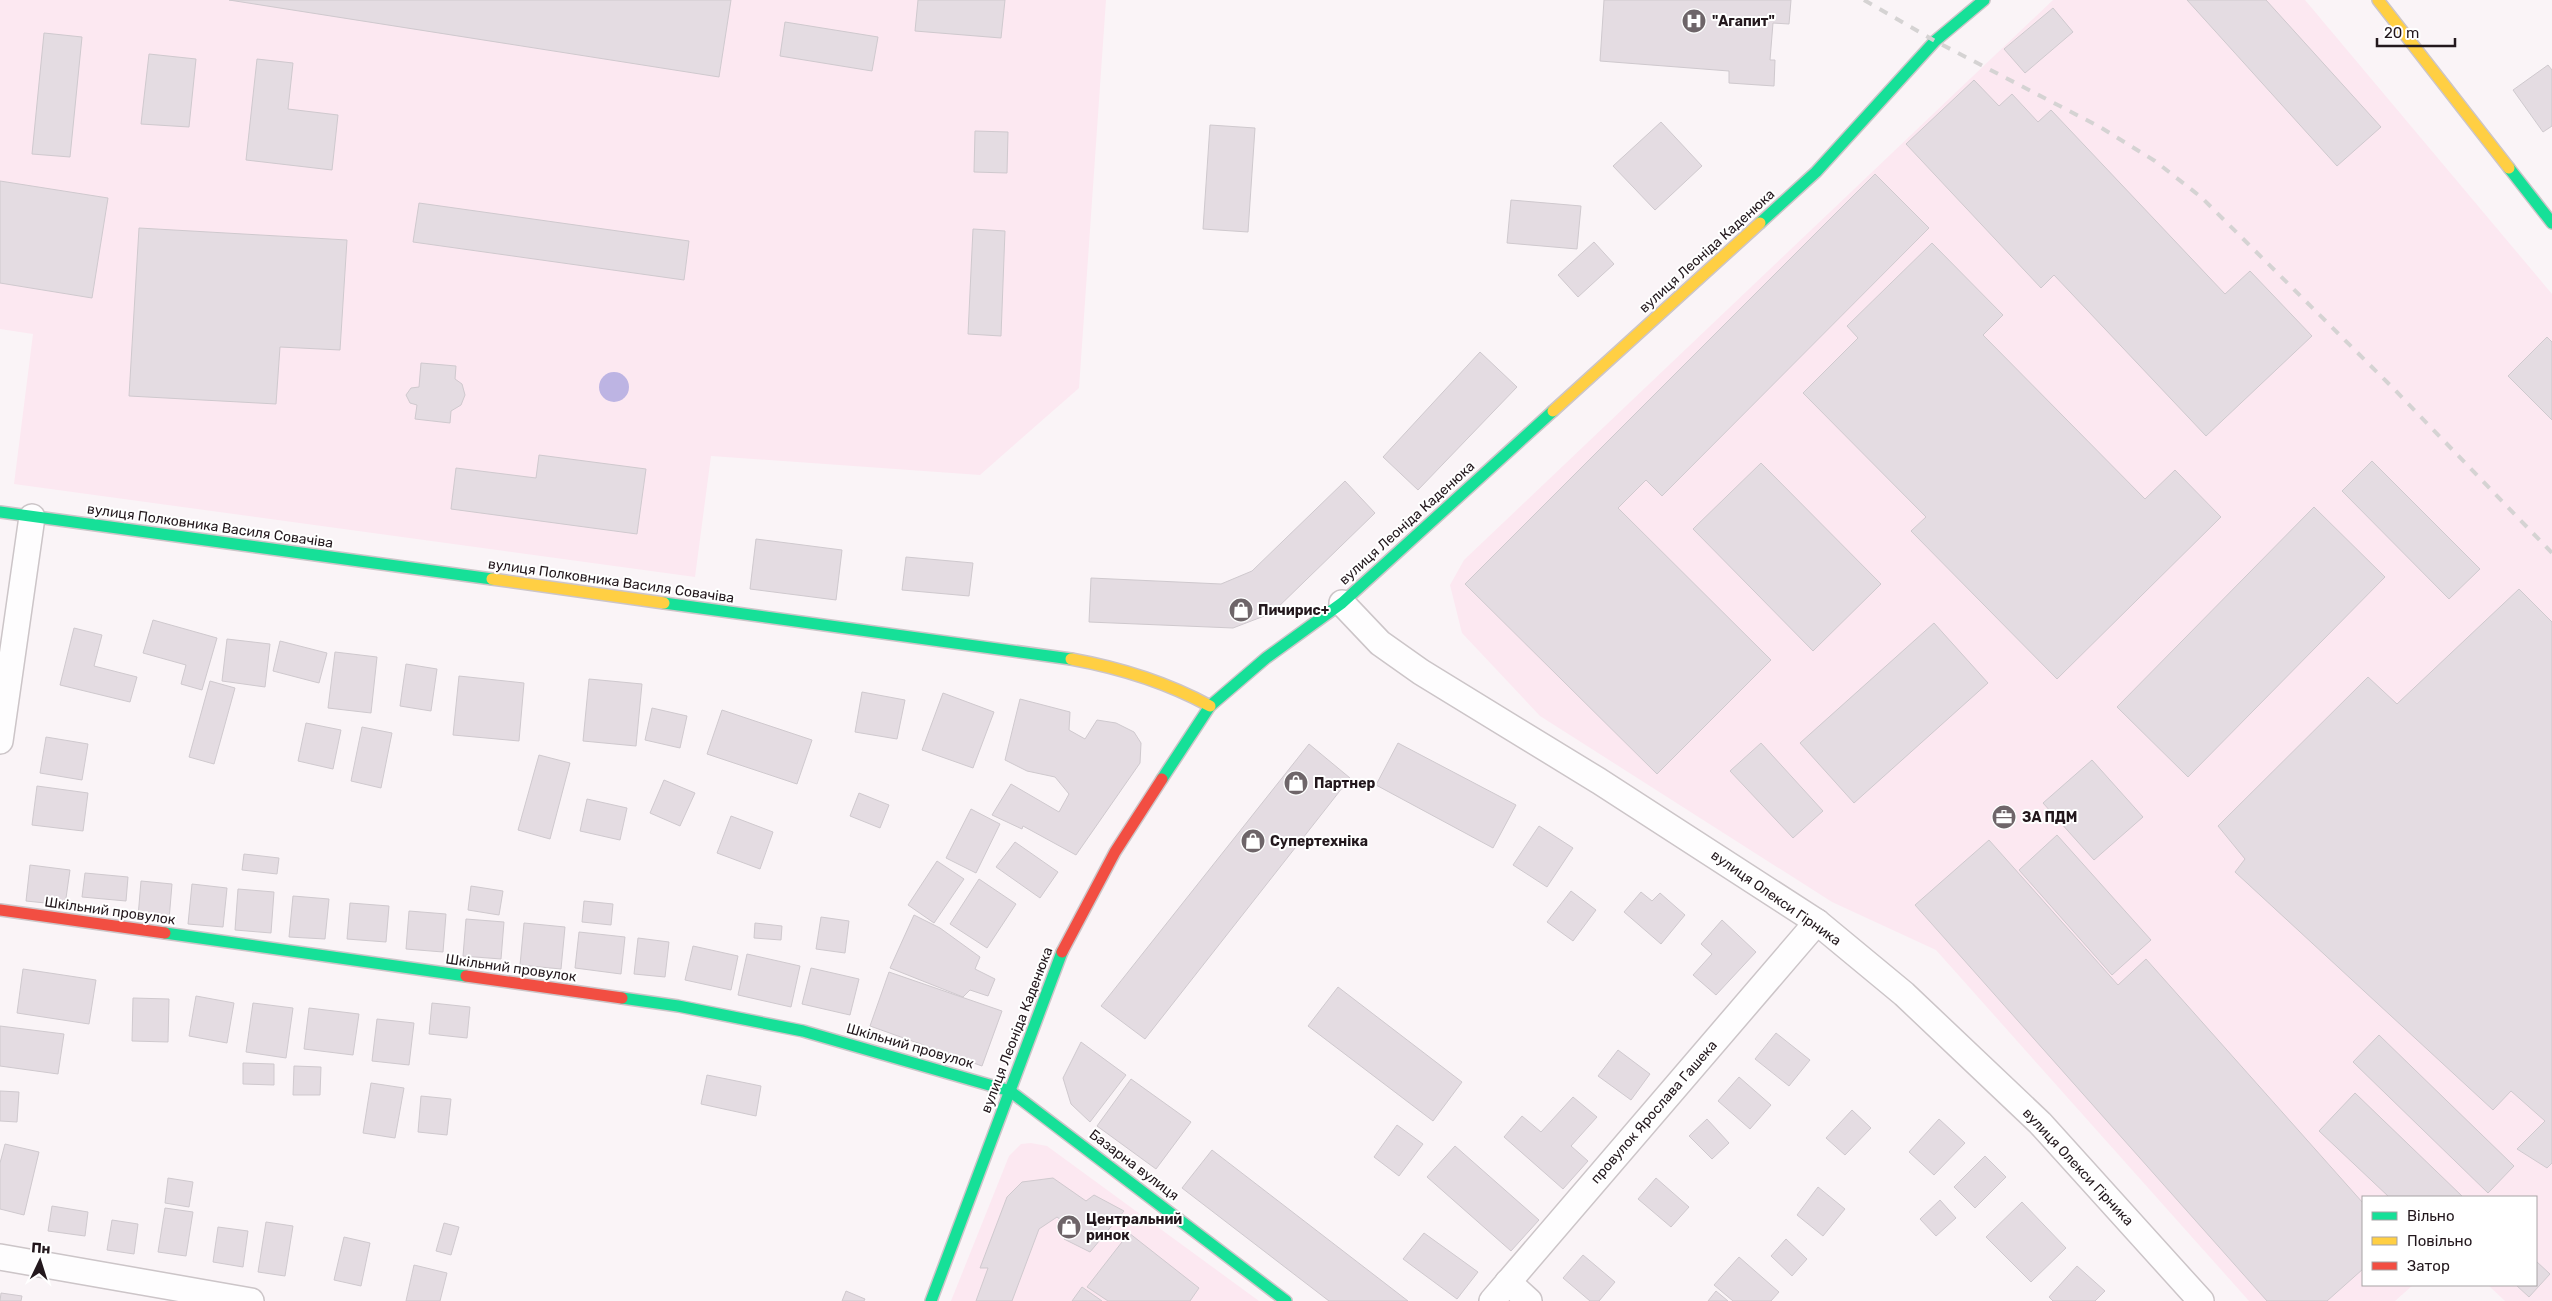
<svg xmlns="http://www.w3.org/2000/svg" width="2552" height="1301" font-family="Rubik,sans-serif">
<style>
.built{fill:#fce8f1}
.water{fill:#bdb4e3}
.building{fill:#e4dce2;stroke:#cfc9ce}
.lines{fill:none;stroke-linecap:round;stroke-linejoin:round}
.street-casing{stroke:#ccc5c8;stroke-width:28}
.fast-casing{stroke:#ccc5c8;stroke-width:14}
.slow-casing{stroke:#ccc5c8;stroke-width:14}
.jam-casing{stroke:#ccc5c8;stroke-width:14}
.street{stroke:#fefdfe;stroke-width:25}
.fast{stroke:#16e098;stroke-width:11}
.slow{stroke:#ffcf43;stroke-width:11}
.jam{stroke:#f24e42;stroke-width:11}
.rail{stroke:#d5d3d3;stroke-width:4;stroke-dasharray:9 9;stroke-linecap:butt}
.labels{text-anchor:middle;dominant-baseline:central;stroke-width:4;stroke-linejoin:round;paint-order:stroke}
.poi-label{font-size:14px;font-weight:bold;fill:#23181d;stroke:#fff;text-anchor:start}
.street-label{font-size:14px;fill:#23181d;stroke:#fff}
</style>
<rect width="100%" height="100%" fill="#faf4f7"/>
<!-- built -->
<g class="built">
<polygon points="0,0 1106,0 1079,388 980,475 711,456 695,577 14,484 33,334 0,329"/>
<polygon points="2053,0 2305,0 2552,294 2552,1301 2505,1301 2488,1285 2536,1285 2536,1197 2363,1197 2363,1285 2413,1285 2395,1301 2249,1301 1936,950 1832,902 1540,716 1462,633 1450,585 1464,560"/>
<polygon points="1031,1143 1047,1146 1259,1301 951,1301 1009,1156 1021,1144"/>
</g>
<!-- water -->
<circle class="water" cx="614" cy="387" r="15"/>
<!-- building -->
<g class="building">
<polygon points="229,0 731,0 719,77"/>
<polygon points="918,0 1005,0 1001,38 915,31"/>
<polygon points="1604,0 1791,0 1789,24 1773,23 1770,60 1775,60 1774,86 1729,83 1729,71 1600,61"/>
<polygon points="2187,0 2266,0 2381,127 2337,166"/>
<polygon points="2053,8 2073,32 2025,73 2004,49"/>
<polygon points="785,22 878,37 872,71 780,56"/>
<polygon points="44,33 82,37 70,157 32,154"/>
<polygon points="149,54 196,59 189,127 141,124"/>
<polygon points="257,59 293,63 288,109 338,115 332,170 246,160"/>
<polygon points="2548,65 2552,70 2552,126 2543,132 2513,90"/>
<polygon points="1974,80 1999,106 2012,94 2038,122 2051,110 2225,294 2250,271 2312,336 2206,436 2054,275 2041,288 1906,144"/>
<polygon points="1661,122 1702,166 1655,210 1613,166"/>
<polygon points="1210,125 1255,128 1248,232 1203,229"/>
<polygon points="975,131 1008,132 1007,173 974,172"/>
<polygon points="1875,174 1929,228 1662,496 1646,480 1618,508 1771,660 1657,774 1465,584"/>
<polygon points="0,181 108,198 92,298 0,283"/>
<polygon points="1511,200 1581,206 1577,249 1507,243"/>
<polygon points="419,203 689,241 684,280 413,242"/>
<polygon points="139,228 347,240 340,350 280,347 276,404 129,396"/>
<polygon points="973,229 1005,231 1001,336 968,334"/>
<polygon points="1594,242 1614,264 1578,297 1558,275"/>
<polygon points="1932,243 2003,315 1983,335 2145,499 2175,470 2221,517 2057,679 1911,531 1926,517 1803,393 1858,338 1847,326"/>
<polygon points="2547,337 2552,342 2552,420 2508,376"/>
<polygon points="1480,352 1517,387 1418,490 1383,457"/>
<polygon points="421,363 456,366 455,379 462,384 465,395 461,405 451,411 450,423 415,419 417,405 410,403 406,395 411,388 419,387"/>
<polygon points="539,455 646,469 637,534 451,509 456,468 536,478"/>
<polygon points="2372,461 2480,569 2449,599 2342,491"/>
<polygon points="1761,463 1881,584 1813,651 1693,529"/>
<polygon points="1345,481 1375,513 1272,613 1233,628 1089,622 1091,578 1221,584 1252,571"/>
<polygon points="2314,507 2385,577 2188,777 2117,707"/>
<polygon points="756,539 842,550 836,600 750,589"/>
<polygon points="906,557 973,563 969,596 902,590"/>
<polygon points="2519,589 2552,622 2552,1163 2547,1168 2517,1149 2545,1121 2511,1091 2493,1110 2235,872 2245,859 2218,826 2368,677 2397,704"/>
<polygon points="153,620 217,638 202,690 181,684 186,665 143,653"/>
<polygon points="1934,623 1988,683 1854,803 1800,743"/>
<polygon points="74,628 102,635 94,666 137,677 130,702 60,685"/>
<polygon points="227,639 270,644 265,687 222,681"/>
<polygon points="280,641 327,653 319,683 273,671"/>
<polygon points="335,652 377,657 371,713 328,708"/>
<polygon points="406,664 437,669 431,711 400,706"/>
<polygon points="459,676 524,683 519,741 453,735"/>
<polygon points="589,679 642,684 636,746 583,741"/>
<polygon points="210,681 235,688 214,764 189,757"/>
<polygon points="862,692 905,700 897,739 855,732"/>
<polygon points="943,693 994,712 973,768 922,750"/>
<polygon points="1020,699 1070,712 1069,730 1085,739 1097,720 1116,723 1134,732 1141,743 1140,763 1076,855 1023,826 1022,829 992,815 1011,784 1059,812 1069,794 1055,777 1027,771 1005,760"/>
<polygon points="652,708 687,716 680,748 645,740"/>
<polygon points="722,710 812,740 797,784 707,754"/>
<polygon points="306,723 341,730 333,769 298,761"/>
<polygon points="362,727 392,733 381,788 351,781"/>
<polygon points="46,737 88,744 82,780 40,773"/>
<polygon points="1398,743 1516,805 1493,848 1376,785"/>
<polygon points="1761,743 1823,811 1793,838 1730,771"/>
<polygon points="1309,744 1350,778 1145,1039 1101,1006"/>
<polygon points="539,755 570,763 550,839 518,830"/>
<polygon points="2092,760 2143,817 2094,860 2043,803"/>
<polygon points="664,780 695,793 680,826 650,813"/>
<polygon points="37,786 88,793 83,831 32,825"/>
<polygon points="859,793 889,805 880,828 850,816"/>
<polygon points="587,799 627,808 620,840 580,831"/>
<polygon points="971,809 1000,824 976,873 946,858"/>
<polygon points="731,816 773,832 760,869 717,853"/>
<polygon points="1539,826 1573,848 1547,887 1513,865"/>
<polygon points="2057,835 2151,940 2112,975 2019,870"/>
<polygon points="1989,840 2118,985 2146,959 2363,1203 2363,1269 2327,1301 2267,1301 1915,905"/>
<polygon points="1015,842 1058,872 1040,898 996,867"/>
<polygon points="244,854 279,858 277,874 242,870"/>
<polygon points="937,861 964,879 934,923 908,905"/>
<polygon points="30,865 70,870 65,905 26,901"/>
<polygon points="85,873 128,877 126,901 82,897"/>
<polygon points="979,879 1016,904 987,948 950,924"/>
<polygon points="141,881 172,884 169,920 138,917"/>
<polygon points="192,884 227,888 223,927 188,924"/>
<polygon points="471,886 503,891 499,915 468,910"/>
<polygon points="238,889 274,892 271,933 235,930"/>
<polygon points="1571,891 1596,910 1573,941 1547,922"/>
<polygon points="1641,892 1652,901 1660,893 1685,915 1661,944 1624,912"/>
<polygon points="293,896 329,899 325,939 289,937"/>
<polygon points="584,901 613,904 611,925 582,922"/>
<polygon points="350,903 389,906 386,942 347,939"/>
<polygon points="409,911 446,914 443,952 406,949"/>
<polygon points="914,915 940,928 980,957 975,969 995,979 988,996 970,990 963,997 890,968"/>
<polygon points="821,917 849,921 845,953 816,949"/>
<polygon points="466,919 504,922 501,959 463,956"/>
<polygon points="1722,920 1756,952 1716,995 1693,975 1712,954 1701,944"/>
<polygon points="524,923 565,927 561,969 520,965"/>
<polygon points="755,923 782,926 781,940 754,938"/>
<polygon points="579,932 625,937 621,974 575,968"/>
<polygon points="638,938 669,942 665,977 634,974"/>
<polygon points="693,946 738,956 731,990 685,980"/>
<polygon points="747,954 800,966 791,1007 738,995"/>
<polygon points="811,968 859,979 850,1015 802,1004"/>
<polygon points="23,969 96,980 89,1024 17,1013"/>
<polygon points="889,972 1002,1011 982,1066 870,1026"/>
<polygon points="1338,987 1462,1082 1433,1121 1308,1026"/>
<polygon points="196,996 234,1003 227,1043 189,1036"/>
<polygon points="133,998 169,999 168,1042 132,1041"/>
<polygon points="253,1003 293,1008 286,1058 246,1052"/>
<polygon points="432,1003 470,1007 467,1038 429,1034"/>
<polygon points="309,1008 359,1014 353,1055 304,1049"/>
<polygon points="377,1019 414,1023 409,1065 372,1061"/>
<polygon points="0,1026 64,1034 58,1074 0,1066"/>
<polygon points="1776,1033 1810,1060 1789,1086 1755,1059"/>
<polygon points="2379,1035 2514,1166 2488,1193 2353,1062"/>
<polygon points="1081,1042 1126,1075 1090,1122 1071,1104 1063,1078"/>
<polygon points="1618,1050 1650,1074 1631,1100 1598,1076"/>
<polygon points="243,1063 274,1064 274,1085 243,1084"/>
<polygon points="294,1066 321,1067 320,1095 293,1095"/>
<polygon points="707,1075 761,1086 756,1116 701,1104"/>
<polygon points="1739,1077 1771,1105 1750,1129 1718,1101"/>
<polygon points="1131,1079 1191,1122 1156,1169 1097,1126"/>
<polygon points="371,1083 404,1088 395,1138 363,1133"/>
<polygon points="0,1091 19,1092 17,1122 0,1121"/>
<polygon points="2355,1093 2463,1197 2389,1197 2319,1131"/>
<polygon points="421,1096 451,1099 447,1135 418,1132"/>
<polygon points="1573,1097 1597,1117 1571,1146 1588,1161 1563,1189 1504,1137 1522,1116 1541,1132"/>
<polygon points="1852,1110 1871,1128 1845,1155 1826,1138"/>
<polygon points="1707,1119 1729,1143 1712,1159 1689,1136"/>
<polygon points="1939,1119 1965,1143 1934,1175 1909,1152"/>
<polygon points="1397,1125 1423,1144 1399,1176 1374,1157"/>
<polygon points="5,1144 39,1152 24,1215 0,1209 0,1163"/>
<polygon points="1455,1146 1539,1220 1511,1251 1427,1177"/>
<polygon points="1212,1150 1408,1301 1329,1301 1182,1188"/>
<polygon points="1985,1156 2006,1177 1975,1208 1954,1187"/>
<polygon points="168,1178 193,1182 189,1207 165,1203"/>
<polygon points="1053,1178 1086,1201 1094,1195 1124,1211 1090,1252 1064,1239 1070,1227 1057,1217 1039,1229 1012,1301 976,1301 988,1268 980,1268 1007,1197 1022,1182"/>
<polygon points="1656,1178 1689,1207 1671,1227 1638,1199"/>
<polygon points="1818,1187 1845,1209 1823,1236 1797,1215"/>
<polygon points="1940,1200 1956,1218 1936,1236 1920,1219"/>
<polygon points="2022,1202 2066,1248 2031,1282 1986,1237"/>
<polygon points="52,1206 88,1212 85,1236 48,1231"/>
<polygon points="165,1208 193,1212 186,1256 158,1252"/>
<polygon points="112,1220 138,1224 134,1254 107,1250"/>
<polygon points="266,1222 293,1226 285,1276 258,1272"/>
<polygon points="444,1223 459,1227 451,1255 436,1251"/>
<polygon points="218,1227 248,1231 243,1267 213,1262"/>
<polygon points="1129,1233 1199,1288 1190,1301 1108,1301 1087,1287"/>
<polygon points="1424,1233 1478,1272 1457,1299 1403,1259"/>
<polygon points="344,1237 370,1243 361,1286 334,1280"/>
<polygon points="1786,1239 1807,1259 1792,1276 1771,1256"/>
<polygon points="1583,1255 1615,1282 1599,1301 1590,1301 1563,1278"/>
<polygon points="1739,1257 1779,1292 1771,1301 1733,1301 1714,1285"/>
<polygon points="2536,1261 2550,1274 2529,1297 2516,1285 2536,1285"/>
<polygon points="414,1265 447,1273 440,1301 406,1301"/>
<polygon points="2077,1266 2105,1291 2095,1301 2053,1301 2049,1297"/>
<polygon points="1082,1287 1102,1301 1072,1301"/>
<polygon points="846,1291 865,1299 864,1301 842,1301"/>
<polygon points="1716,1291 1728,1301 1708,1301"/>
<polygon points="1,1293 22,1296 21,1301 0,1301"/>
</g>
<g class="lines">
<defs>
<g id="street">
<polyline points="1342,603 1380,643 1421,672 1599,781 1817,922 1904,994 2040,1123 2201,1301"/>
<polyline points="0,741 32,517"/>
<polyline points="0,1257 251,1301"/>
<polyline points="1508,1282 1529,1301"/>
<polyline points="1492,1301 1817,922"/>
</g>
<g id="fast">
<polyline points="2509,168 2552,223"/>
<polyline points="1760,223 1816,172 1935,41 1984,0"/>
<polyline points="0,512 492,579"/>
<polyline points="664,603 1071,659"/>
<polyline points="1162,779 1210,706 1266,658 1342,603 1553,411"/>
<polyline points="165,933 466,976"/>
<polyline points="622,998 678,1006 803,1031 1010,1091 1286,1301"/>
<polyline points="931,1301 1062,952"/>
</g>
<g id="slow">
<polyline points="2378,0 2509,168"/>
<polyline points="1553,411 1760,223"/>
<polyline points="492,579 664,603"/>
<path d="M1071,659C1121,668 1166,682 1210,706"/>
</g>
<g id="jam">
<polyline points="0,910 165,933"/>
<polyline points="1062,952 1115,852 1162,779"/>
<polyline points="466,976 622,998"/>
</g>
</defs>
<!-- street casing -->
<use href="#street" class="street-casing"/>
<!-- fast casing -->
<use href="#fast" class="fast-casing"/>
<!-- slow casing -->
<use href="#slow" class="slow-casing"/>
<!-- jam casing -->
<use href="#jam" class="jam-casing"/>
<!-- street -->
<use href="#street" class="street"/>
<!-- fast -->
<use href="#fast" class="fast"/>
<!-- slow -->
<use href="#slow" class="slow"/>
<!-- jam -->
<use href="#jam" class="jam"/>
<!-- rail -->
<polyline class="rail" points="1864,0 1935,41 2100,127 2155,161 2201,197 2393,388 2552,553"/>
</g>
<!-- icons -->
<defs>
<symbol id="hospital-disc" viewBox="-11 -11 22 22"><circle r="9.5" fill="#6e6569" stroke="#fff"/><path d="M-5-5h3v3.5h4V-5h3V5h-3V1.5h-4V5h-3Z" fill="#fff"/></symbol>
<symbol id="shop-disc" viewBox="-11 -11 22 22"><circle r="9.5" fill="#6e6569" stroke="#fff"/><path d="M-5-2.5h2.3a2.7 3.5 0 0 1 5.4 0H5L5.5 6h-11ZM-1.5-2.5h3a1.5 2.3 0 0 0-3 0Z" fill="#fff"/></symbol>
<symbol id="office-disc" viewBox="-11 -11 22 22"><circle r="9.5" fill="#6e6569" stroke="#fff"/><path d="M-6-3h4V-5.5h4V-3h4V5H-6ZM-1-4.5V-3h2v-1.5ZM-6 0V1H6V0Z" fill="#fff"/></symbol>
</defs>
<g fill-rule="evenodd">
<use href="#hospital-disc" x="1680" y="7" width="28" height="28"/>
<use href="#shop-disc" x="1227" y="596" width="28" height="28"/>
<use href="#shop-disc" x="1282" y="769" width="28" height="28"/>
<use href="#office-disc" x="1990" y="803" width="28" height="28"/>
<use href="#shop-disc" x="1239" y="827" width="28" height="28"/>
<use href="#shop-disc" x="1055" y="1213" width="28" height="28"/>
</g>
<g class="labels">
<!-- poi labels -->
<g class="poi-label">
<text x="1712" y="21">"Агапит"</text>
<text x="1258" y="610">Пичирис+</text>
<text x="1314" y="783">Партнер</text>
<text x="2022" y="817">ЗА ПДМ</text>
<text x="1270" y="841">Супертехніка</text>
<text x="1086" y="1219">Центральний<tspan x="1086" dy="16">ринок</tspan></text>
</g>
<!-- street labels -->
<g class="street-label">
<text transform="translate(1707 251) rotate(-42)">вулиця Леоніда Каденюка</text>
<text transform="translate(1407 523) rotate(-42)">вулиця Леоніда Каденюка</text>
<text transform="translate(210 526) rotate(8)">вулиця Полковника Василя Совачіва</text>
<text transform="translate(611 581) rotate(8)">вулиця Полковника Василя Совачіва</text>
<text transform="translate(1776 898) rotate(35)">вулиця Олекси Гірника</text>
<text transform="translate(110 911) rotate(8)">Шкільний провулок</text>
<text transform="translate(511 968) rotate(8)">Шкільний провулок</text>
<text transform="translate(1017 1030) rotate(-69)">вулиця Леоніда Каденюка</text>
<text transform="translate(910 1046) rotate(16)">Шкільний провулок</text>
<text transform="translate(1654 1112) rotate(-49)">провулок Ярослава Гашека</text>
<text transform="translate(1134 1165) rotate(37)">Базарна вулиця</text>
<text transform="translate(2078 1167) rotate(47)">вулиця Олекси Гірника</text>
</g>
</g>
<!-- legend -->
<rect x="2362" y="1196" width="175" height="90" fill="#ffffff" stroke="#a7a3a5"/>
<rect x="2372" y="1212" width="25" height="8" fill="#16e098" stroke="#a7a3a5"/>
<text x="2407" y="1221" font-size="15" fill="#23181d">Вільно</text>
<rect x="2372" y="1237" width="25" height="8" fill="#ffcf43" stroke="#a7a3a5"/>
<text x="2407" y="1246" font-size="15" fill="#23181d">Повільно</text>
<rect x="2372" y="1262" width="25" height="8" fill="#f24e42" stroke="#a7a3a5"/>
<text x="2407" y="1271" font-size="15" fill="#23181d">Затор</text>
<!-- north arrow -->
<g transform="translate(40 1261) rotate(4)" stroke="#ffffff" stroke-width="4" paint-order="stroke">
<path d="M0-4L9 19L0 12L-9 19Z" fill="#23181d"/>
<text y="-8" font-size="14" font-weight="bold" text-anchor="middle" fill="#23181d">Пн</text>
</g>
<!-- scale -->
<path d="M2377 38v8h78v-8" fill="none" stroke="#23181d" stroke-width="2.5"/>
<text x="2384" y="38" font-size="15" fill="#23181d" stroke="#ffffff" stroke-width="4" paint-order="stroke">20 m</text>
</svg>
